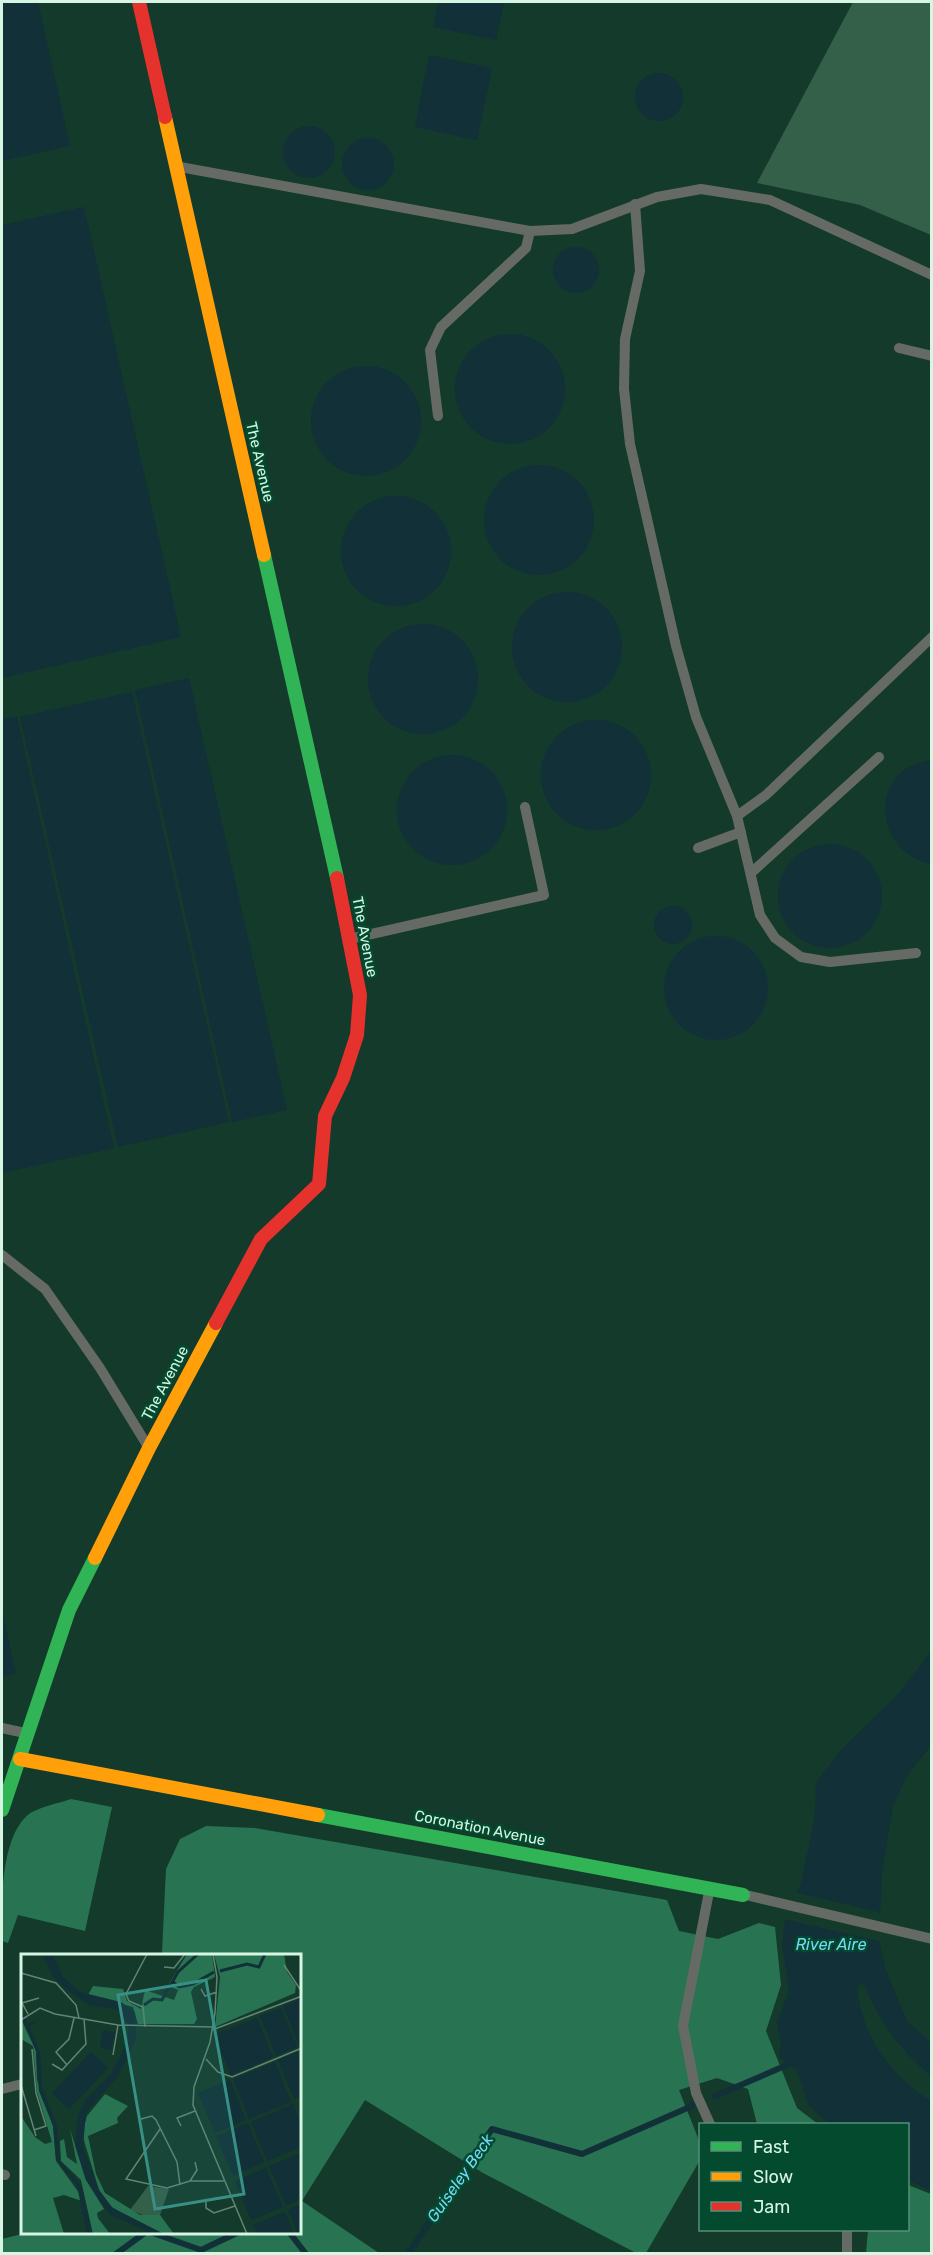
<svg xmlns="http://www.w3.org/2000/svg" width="933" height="2255" font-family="Rubik,sans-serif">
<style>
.green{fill:#345f49}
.forest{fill:#287452}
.water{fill:#113037}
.pier{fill:#133a2b}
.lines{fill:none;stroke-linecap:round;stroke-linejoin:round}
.stream{stroke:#113037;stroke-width:6}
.lane{stroke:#666a64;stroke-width:10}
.fast{stroke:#30b455;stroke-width:14}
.slow{stroke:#ff9f0a;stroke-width:14}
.jam{stroke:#e5322d;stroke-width:14}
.labels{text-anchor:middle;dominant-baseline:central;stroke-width:5;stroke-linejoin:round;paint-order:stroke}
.street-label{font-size:15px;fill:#d6f5e3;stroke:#034a2f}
.water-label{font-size:16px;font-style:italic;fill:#75d9f8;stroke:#034a2f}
.inset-river{fill:none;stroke:#113037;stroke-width:3}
.inset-road{fill:none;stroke:#618575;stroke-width:1.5}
.view{fill:#378f85;fill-opacity:0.15;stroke:#378f85;stroke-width:3}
.inset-edge{fill:none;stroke:#d6f5e3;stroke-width:3}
</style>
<rect width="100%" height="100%" fill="#133a2b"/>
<!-- green -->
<polygon class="green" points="853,2 931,2 931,235 860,205 757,183"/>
<!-- forest -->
<g class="forest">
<path d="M71,1799L112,1807L85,1931L18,1915L8,1943L2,1941C1,1905 0,1832 32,1812C44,1806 59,1803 71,1799Z"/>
<polygon points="206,1826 255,1828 667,1900 679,1931 718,1939 759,1923 775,1927 781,1985 766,2031 797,2108 818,2124 757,2124 748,2089 717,2078 679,2090 700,2143 700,2160 646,2253 636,2253 483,2173 365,2100 302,2201 379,2253 2,2254 2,2239 26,2233 300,2232 300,1955 163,1955 162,1952 166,1869 180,1839"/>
<polygon points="908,2185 931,2194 931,2253 866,2253 868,2230 908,2230"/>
</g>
<!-- water -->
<g class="water">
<polygon points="2,2 38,2 70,146 2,161"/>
<polygon points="438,2 504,2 496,40 433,27"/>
<polygon points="429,55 492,68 477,140 415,127"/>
<circle cx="659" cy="97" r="24"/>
<circle cx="309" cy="152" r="26"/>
<circle cx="368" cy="164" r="26"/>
<polygon points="84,207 181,637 2,678 2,225"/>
<circle cx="576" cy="270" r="23"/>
<circle cx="510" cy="389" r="55"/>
<circle cx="366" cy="421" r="55"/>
<circle cx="539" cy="520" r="55"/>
<circle cx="396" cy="551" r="55"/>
<circle cx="567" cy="647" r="55"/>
<circle cx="423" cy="679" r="55"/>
<polygon points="189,678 287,1110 232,1122 135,690"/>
<polygon points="132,692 229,1122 118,1147 20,717"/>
<polygon points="17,716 114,1148 2,1173 2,719"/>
<circle cx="596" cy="775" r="55"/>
<circle cx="452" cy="810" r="55"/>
<path d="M931,760H932L931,864C871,851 869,767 931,760Z"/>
<circle cx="830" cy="896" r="52"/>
<circle cx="673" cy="925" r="19"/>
<circle cx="716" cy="988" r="52"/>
<polygon points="2,1610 16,1673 2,1677"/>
<path d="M931,1651V1745L905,1779L893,1807L882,1872L879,1940L885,1968L907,2021L931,2043V2076C900,2050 878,2020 863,1982L857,1988C862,2036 890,2076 931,2101V2191L908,2180V2124H829L809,2106L797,2071L779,2057L781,2043L777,2023L789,1991L782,1944L785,1920L801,1883L815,1816L816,1783L838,1753L899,1693Z"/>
</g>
<!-- pier -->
<polygon class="pier" points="794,1892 883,1913 882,1942 783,1919"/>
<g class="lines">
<!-- stream -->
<g class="stream">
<polyline points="715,2096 794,2062"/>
<polyline points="150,2232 201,2250 239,2232"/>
<polyline points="289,2232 306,2254"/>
<polyline points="116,2254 146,2232"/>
<polyline points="408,2254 492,2129 582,2154 692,2106"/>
</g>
<!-- lane -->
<g class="lane">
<polyline points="180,167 530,231 572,229 657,197 701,189 770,200 932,275"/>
<polyline points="635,204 640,271 625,339 624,389 630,444 676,646 696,717 737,816 760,915 775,938 801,957 830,962 916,953"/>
<polyline points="899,348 932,356"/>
<polyline points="438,416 430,350 441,327 526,248 530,231"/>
<polyline points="737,816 766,795 932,637"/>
<polyline points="698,848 741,832"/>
<polyline points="751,873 879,757"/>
<polyline points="354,938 544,895 525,807"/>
<polyline points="2,1255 45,1289 100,1368 147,1445"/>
<polyline points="2,1728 25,1733"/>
<polyline points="709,1892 683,2026 696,2093 710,2124"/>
<polyline points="746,1895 932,1939"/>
<polyline points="2,2089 22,2084"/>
<polyline points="2,2174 5,2175"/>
<polyline points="847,2230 847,2254"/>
</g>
<!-- fast -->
<g class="fast">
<polyline points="264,555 337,878"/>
<polyline points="2,1810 69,1610 95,1558"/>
<polyline points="318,1815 743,1895"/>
</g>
<!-- slow -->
<g class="slow">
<polyline points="165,117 264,555"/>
<polyline points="95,1558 149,1448 216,1323"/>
<polyline points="20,1759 318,1815"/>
</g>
<!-- jam -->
<g class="jam">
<polyline points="139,2 165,117"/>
<polyline points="216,1323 261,1239 319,1184 325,1116 343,1078 357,1035 360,995 337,878"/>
</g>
</g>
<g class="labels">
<!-- street labels -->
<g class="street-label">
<text transform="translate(260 462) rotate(77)">The Avenue</text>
<text transform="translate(365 937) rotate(79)">The Avenue</text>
<text transform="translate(165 1383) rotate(-62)">The Avenue</text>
<text transform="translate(480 1828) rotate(11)">Coronation Avenue</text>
</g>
<!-- water labels -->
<g class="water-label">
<text x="831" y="1944">River Aire</text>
<text transform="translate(460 2178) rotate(-55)">Guiseley Beck</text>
</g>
</g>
<!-- overview -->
<g transform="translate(21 1954)">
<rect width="280" height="280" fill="#133a2b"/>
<path d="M127,232L148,235L139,261L127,263L109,256Z" fill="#345f49"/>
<path d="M166,0H191L194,23L173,33L170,38L176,65L173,70H117L112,53L67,41L72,32L102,35L106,47L120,55L124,36L153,46L157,36L148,32L149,28ZM193,0H263L266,18L275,31L274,39L194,73L199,23ZM0,65L15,97L16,126L32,172L35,207L61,243V247L43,241L32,244L43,280H0V162L14,183L24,190L31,188L16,138L12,92L0,85ZM84,140L107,152L96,164L97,169L67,182L75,220L84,239L119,261H139L153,280H143L103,261L91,253L78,236L61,180L66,162ZM49,175L65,226L83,255L76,259L77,264L89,280H72L60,226L40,207L39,187L43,185L46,203L56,210Z" fill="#287452"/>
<path d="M22,0H31L42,23L59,38L100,48L114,58L115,85L97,122L65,158L62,193L78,236L90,253L143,280H132L88,260L65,226L54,191L57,162L64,147L90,120L107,86V70L96,55L68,51L42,33L31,21ZM280,44L281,91L278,92L262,52ZM260,54L276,93L255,102L239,62ZM0,60L7,70L20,65L8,72L19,98L21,134L36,172L39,207L60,231L71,280H66L56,232L35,206L32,172L18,137L15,97ZM236,64L252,103L210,121L193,81ZM82,76L94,78L90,96L79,94ZM277,97L280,142L273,145L257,106ZM70,98L87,114L48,155L31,139ZM254,108L270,148L228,165L212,125ZM209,126L225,166L194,179L177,139ZM272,150L280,171V193L246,207L230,168ZM227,169L243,208L212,222L195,182ZM280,199V245L265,252L248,212ZM245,214L262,253L230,266L214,227ZM280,250V280H277L267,256ZM264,258L273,280H236L232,271Z" fill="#113037"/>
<path class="inset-river" d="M199,17L226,10L238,13L244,0M152,28L158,33L172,30L193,18M123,51L132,45L141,46L157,18L177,0"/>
<path class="inset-road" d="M192,0L196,23L194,59L189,88L173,133L172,151L226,280M263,11L281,38M143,13L153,14L164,0M0,19L35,29L55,51L58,64M180,35L184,42L196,38M7,60L1,49L18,44M0,66L19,54L34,60L97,71L192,73M124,73L122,53L108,47L105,40L126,0M191,76L281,42M11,95L15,139L25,172L13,176M92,101L97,71M185,105L197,118L211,123L281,94M31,110L41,116L65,90L63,65M46,111L35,98L48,85L53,64M0,131L15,182M120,165L131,162L135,166L156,208L159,231M160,172L156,164L174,157M139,175L105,225L146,234L169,227H203M169,227L176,216L174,208M185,248V254L193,259L214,252"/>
<path class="view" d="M185,26L223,240L134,255L97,41Z"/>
<rect width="280" height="280" class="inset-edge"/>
</g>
<!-- border -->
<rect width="933" height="2255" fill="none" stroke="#d6f5e3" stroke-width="6"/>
<!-- legend -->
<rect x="699" y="2123" width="210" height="108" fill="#034a2f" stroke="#578e77" stroke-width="1.5"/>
<rect x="711" y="2142" width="30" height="9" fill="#30b455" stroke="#578e77" stroke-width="1.5"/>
<text x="753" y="2153" font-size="18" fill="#d6f5e3">Fast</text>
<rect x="711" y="2172" width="30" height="9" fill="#ff9f0a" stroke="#578e77" stroke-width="1.5"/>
<text x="753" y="2183" font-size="18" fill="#d6f5e3">Slow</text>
<rect x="711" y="2202" width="30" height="9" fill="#e5322d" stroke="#578e77" stroke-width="1.5"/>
<text x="753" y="2213" font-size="18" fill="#d6f5e3">Jam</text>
</svg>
